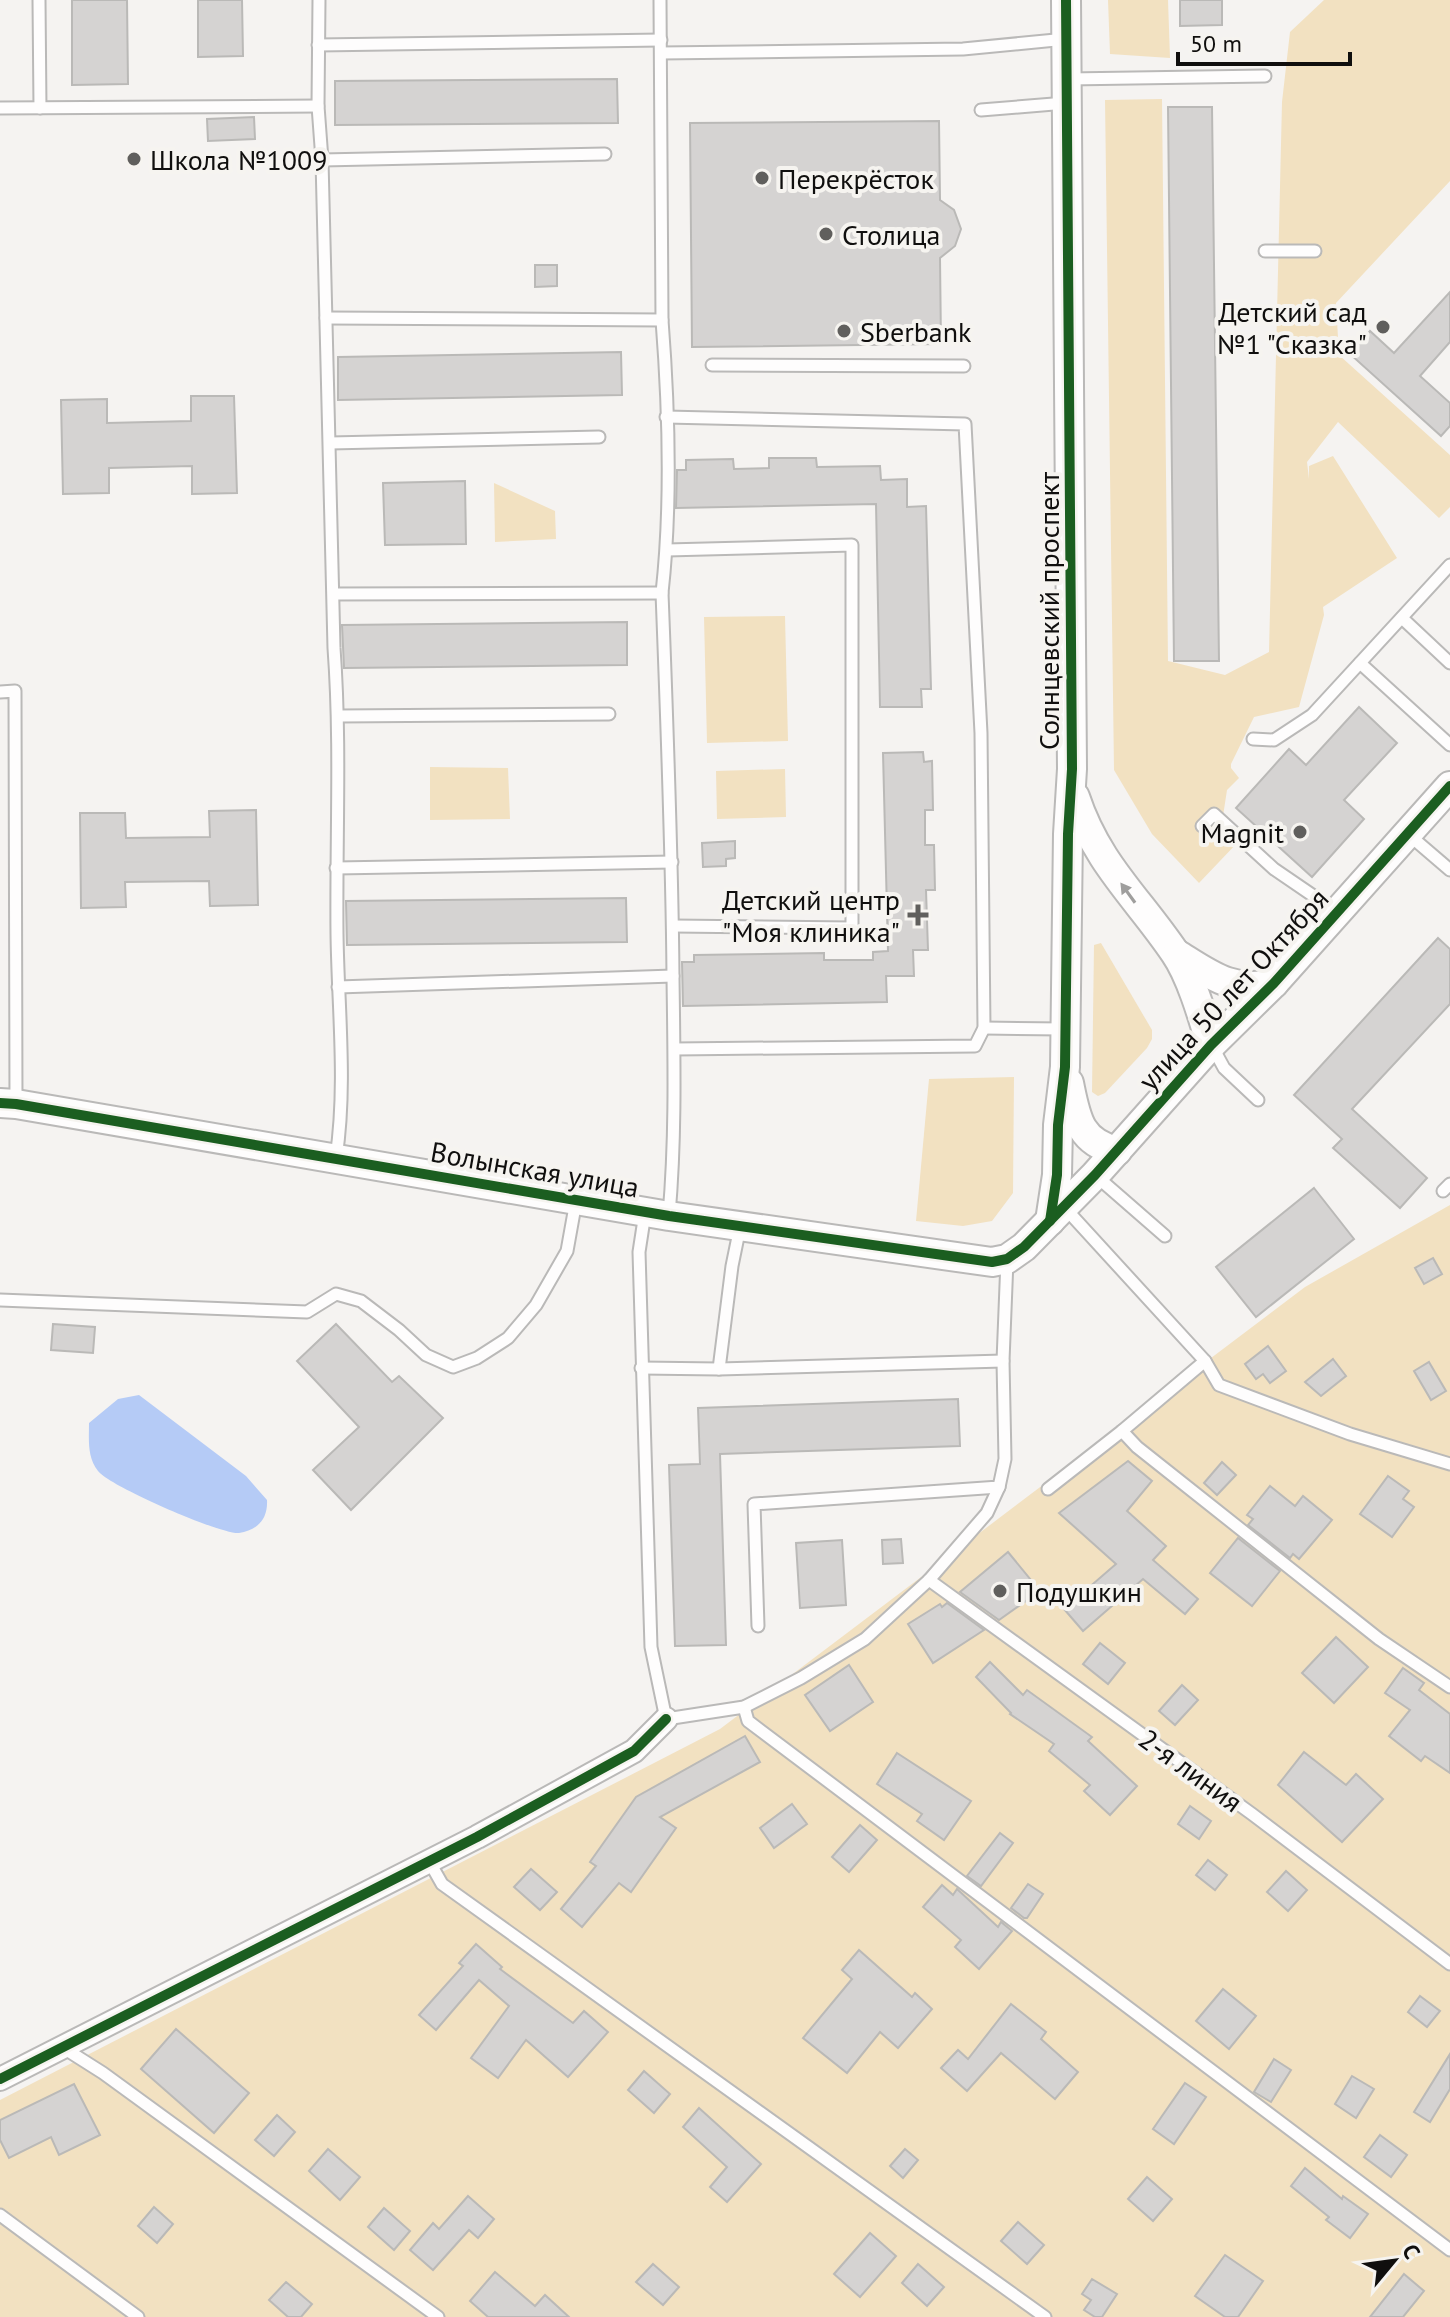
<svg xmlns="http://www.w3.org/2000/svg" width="1450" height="2317" font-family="'PT Sans',sans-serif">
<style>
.green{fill:#f2e1c1}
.water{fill:#b5cbf6}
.building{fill:#d5d3d2;stroke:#bab9b7;stroke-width:2}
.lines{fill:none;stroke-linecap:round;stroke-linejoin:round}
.service-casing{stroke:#bab9b8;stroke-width:15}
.minor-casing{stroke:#bab9b8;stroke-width:26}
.tertiary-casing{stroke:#bab9b8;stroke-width:32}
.service{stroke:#fefdfd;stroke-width:11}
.minor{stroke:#fefdfd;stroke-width:22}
.tertiary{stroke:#fefdfd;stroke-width:28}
.cycleway-casing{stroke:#f6f4f0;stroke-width:15}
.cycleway{stroke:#1b5e20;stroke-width:10}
.oneway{fill:#9f9e9d}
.poi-dot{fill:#605f5d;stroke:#f6f4f0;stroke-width:3}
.labels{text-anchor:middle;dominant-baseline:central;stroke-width:8;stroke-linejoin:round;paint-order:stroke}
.poi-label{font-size:28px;fill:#100f0e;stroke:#f6f4f0;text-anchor:start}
.street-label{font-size:28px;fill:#100f0e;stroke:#f6f4f0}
</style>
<rect width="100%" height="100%" fill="#f5f3f1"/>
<!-- green -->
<g class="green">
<polygon points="1108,0 1168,0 1170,58 1110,54"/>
<polygon points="1324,0 1450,0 1450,181 1336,303 1339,355 1450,455 1450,507 1439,518 1338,422 1307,462 1309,479 1309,466 1333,456 1397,558 1323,607 1324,615 1299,707 1254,717 1231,764 1231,768 1239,778 1227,790 1223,816 1239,841 1199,883 1152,834 1114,770 1105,100 1162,99 1168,661 1225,675 1269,652 1282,102 1290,32"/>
<polygon points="494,483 555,511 556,539 495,542"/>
<polygon points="785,616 788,741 707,743 704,617"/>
<polygon points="430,767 508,768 510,819 430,820"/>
<polygon points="785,769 786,817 717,819 716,771"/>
<polygon points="1101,943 1152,1030 1152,1039 1147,1048 1105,1093 1098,1096 1092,1092 1094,945"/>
<polygon points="1014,1077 1013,1193 992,1221 963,1226 916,1221 929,1079"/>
<polygon points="1450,1205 1450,2317 0,2317 0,2100 720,1729 1305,1287"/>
</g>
<!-- water -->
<path class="water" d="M139,1395L246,1476L267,1500C268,1519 258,1530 239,1533C222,1535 109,1486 98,1471C87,1457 89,1440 89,1423L118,1399Z"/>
<!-- building -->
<g class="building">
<polygon points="72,0 127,0 128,84 72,85"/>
<polygon points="198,0 242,0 243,56 198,57"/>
<polygon points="1180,0 1222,0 1222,25 1180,26"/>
<polygon points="617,79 618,123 335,125 335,81"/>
<polygon points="1168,107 1212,107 1219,661 1174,661"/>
<polygon points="254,117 255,139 208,141 207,119"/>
<polygon points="939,121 940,200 954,210 961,229 955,246 940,258 941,344 692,347 690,123"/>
<polygon points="535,265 557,265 557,286 535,287"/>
<polygon points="1450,292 1450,342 1420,376 1450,403 1450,426 1441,436 1350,354 1370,331 1394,353"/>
<polygon points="621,352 622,395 338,400 338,357"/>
<polygon points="191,396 234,396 237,493 192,494 192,466 109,468 109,493 63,494 61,400 107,399 107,423 191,421"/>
<polygon points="769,458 816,458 817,467 880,466 881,480 907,479 907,507 926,506 931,689 921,689 922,707 880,707 876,504 676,508 677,470 686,470 686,460 733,459 734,469 769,468"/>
<polygon points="465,481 466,544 385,545 383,483"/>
<polygon points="627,622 627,665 344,668 342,625"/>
<polygon points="1359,707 1397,743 1344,800 1364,819 1312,877 1236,808 1289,749 1306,765"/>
<polygon points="923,752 924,762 932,761 933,810 925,810 925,845 934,845 935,890 926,890 928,950 913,950 914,976 886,976 887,1002 683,1006 682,962 694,962 694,955 824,953 824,960 873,960 873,952 888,951 883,753"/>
<polygon points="256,810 258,905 210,906 209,881 125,882 126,907 81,908 80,813 125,813 126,838 210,837 209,811"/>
<polygon points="735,841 735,858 726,859 726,866 703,867 702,843"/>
<polygon points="626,898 627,942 347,945 346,901"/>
<polygon points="1438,938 1450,949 1450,1004 1352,1109 1427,1178 1400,1208 1333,1148 1342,1139 1294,1095"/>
<polygon points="1314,1188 1354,1239 1256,1317 1216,1267"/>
<polygon points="1433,1258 1442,1274 1424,1284 1415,1268"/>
<polygon points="53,1324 95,1327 93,1353 51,1350"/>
<polygon points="336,1324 392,1382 399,1376 443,1418 351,1510 313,1470 359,1427 297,1361"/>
<polygon points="1268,1346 1286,1371 1270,1383 1263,1374 1256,1379 1245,1364"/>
<polygon points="1333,1359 1346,1376 1321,1396 1305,1382"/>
<polygon points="1429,1362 1446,1391 1431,1400 1414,1371"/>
<polygon points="958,1399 960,1446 720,1454 726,1645 675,1646 669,1465 700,1464 698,1408"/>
<polygon points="1128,1461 1152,1481 1127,1511 1166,1546 1153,1560 1198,1599 1185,1614 1143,1579 1083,1631 1064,1609 1116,1564 1059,1513"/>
<polygon points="1222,1462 1236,1475 1217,1495 1204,1483"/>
<polygon points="1388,1476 1409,1491 1403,1499 1414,1507 1392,1537 1360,1514"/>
<polygon points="1270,1486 1295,1506 1303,1496 1332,1520 1299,1559 1293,1554 1290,1558 1248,1525 1253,1519 1247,1515"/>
<polygon points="1238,1538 1280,1571 1252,1606 1210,1573"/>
<polygon points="901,1539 903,1563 883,1564 882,1540"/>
<polygon points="842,1540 846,1605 800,1608 796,1543"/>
<polygon points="1008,1552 1040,1591 999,1620 960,1592"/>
<polygon points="947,1603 984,1630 933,1663 908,1624 940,1604 942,1607"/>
<polygon points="1336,1637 1368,1667 1334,1703 1302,1673"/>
<polygon points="1100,1643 1125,1663 1108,1684 1083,1664"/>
<polygon points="990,1662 1023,1695 1027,1690 1092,1737 1088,1741 1137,1786 1110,1815 1084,1791 1090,1785 1049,1751 1054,1744 1010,1714 1011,1713 976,1677"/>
<polygon points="849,1665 873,1702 830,1731 805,1695"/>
<polygon points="1403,1668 1424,1683 1419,1690 1450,1714 1450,1773 1425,1756 1421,1761 1389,1736 1410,1710 1385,1693"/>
<polygon points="1182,1685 1198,1700 1175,1725 1159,1711"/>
<polygon points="745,1736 760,1762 660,1817 676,1828 631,1892 619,1883 582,1927 561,1909 596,1866 590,1862 636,1797"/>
<polygon points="1304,1752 1346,1785 1356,1774 1383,1799 1342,1842 1278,1785"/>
<polygon points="897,1753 971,1801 944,1840 917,1821 922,1814 877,1784"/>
<polygon points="792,1804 807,1824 774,1848 760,1828"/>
<polygon points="1190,1806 1211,1821 1199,1839 1178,1824"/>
<polygon points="860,1825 877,1840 849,1872 832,1857"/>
<polygon points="1000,1833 1013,1843 981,1886 967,1876"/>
<polygon points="1208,1860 1227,1875 1215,1890 1196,1875"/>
<polygon points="531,1869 557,1892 540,1910 514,1887"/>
<polygon points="1286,1871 1307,1890 1288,1911 1267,1892"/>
<polygon points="1028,1884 1043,1894 1027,1918 1024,1918 1011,1908"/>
<polygon points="942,1885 953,1895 957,1889 998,1927 1001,1922 1012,1931 979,1969 955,1947 961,1940 923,1907"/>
<polygon points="476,1944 502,1967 500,1969 573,2023 584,2011 608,2032 568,2077 526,2040 498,2078 471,2058 509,2006 479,1980 436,2030 419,2015 463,1966 459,1963"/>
<polygon points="859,1950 912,1997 915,1993 932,2009 898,2048 880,2032 847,2073 803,2038 852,1979 842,1970"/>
<polygon points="1223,1989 1256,2016 1229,2049 1196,2021"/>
<polygon points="1420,1996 1440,2011 1427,2027 1408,2012"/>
<polygon points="1011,2004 1046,2032 1041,2039 1078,2072 1055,2099 1001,2053 967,2091 941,2068 958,2050 968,2059"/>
<polygon points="176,2029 249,2093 214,2133 141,2069"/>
<polygon points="1450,2054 1450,2089 1430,2122 1414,2112"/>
<polygon points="1274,2059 1291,2070 1271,2102 1254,2092"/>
<polygon points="644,2071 670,2094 654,2113 628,2090"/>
<polygon points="1352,2076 1374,2089 1356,2118 1335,2104"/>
<polygon points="1185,2083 1206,2097 1174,2144 1153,2129"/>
<polygon points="74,2084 100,2135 59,2155 51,2137 9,2158 0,2140 0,2120"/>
<polygon points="699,2108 761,2164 727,2202 710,2187 727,2167 683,2127"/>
<polygon points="277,2115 295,2132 274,2156 255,2140"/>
<polygon points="1380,2135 1407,2155 1391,2177 1364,2157"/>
<polygon points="328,2149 360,2177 340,2200 309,2171"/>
<polygon points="905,2149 918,2160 903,2178 890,2166"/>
<polygon points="1305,2168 1342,2199 1343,2196 1368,2214 1350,2238 1326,2220 1329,2217 1291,2186"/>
<polygon points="1147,2177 1172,2199 1153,2221 1128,2199"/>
<polygon points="468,2196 494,2219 478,2238 469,2230 433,2270 410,2250 433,2223 439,2229"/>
<polygon points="154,2207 173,2224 157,2243 138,2226"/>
<polygon points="384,2208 410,2231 394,2250 368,2227"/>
<polygon points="1018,2222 1044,2245 1027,2264 1001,2241"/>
<polygon points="870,2233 896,2256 860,2297 834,2274"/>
<polygon points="1225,2255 1263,2281 1238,2317 1225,2317 1195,2296"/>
<polygon points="653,2264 679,2287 663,2305 636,2282"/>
<polygon points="918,2264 944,2287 927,2306 902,2283"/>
<polygon points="495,2272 535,2306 545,2295 569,2317 488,2317 470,2301"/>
<polygon points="1404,2274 1424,2291 1403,2317 1370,2317"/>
<polygon points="1092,2279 1117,2294 1102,2317 1095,2317 1084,2310 1091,2300 1082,2294"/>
<polygon points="286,2282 312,2304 301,2317 288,2317 269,2300"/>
</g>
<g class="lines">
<defs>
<g id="service">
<polyline points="39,0 40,108"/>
<path d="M319,0L318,106L322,160L334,648C341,743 336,838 337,934C338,1009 347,1084 336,1158"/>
<path d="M660,0L662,320C669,410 672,503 662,593C667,721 672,849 673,977C674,1056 676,1135 669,1215"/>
<polyline points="318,45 661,40"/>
<polyline points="661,53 963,49 1066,39"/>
<polyline points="1068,79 1265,76"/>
<polyline points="0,108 318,106"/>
<polyline points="981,110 1066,103"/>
<polyline points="322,160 605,154"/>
<polyline points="1265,251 1315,251"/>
<polyline points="326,318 662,320"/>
<polyline points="712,365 964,366"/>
<polyline points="666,417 965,424 981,733 984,1028 975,1046 675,1049"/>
<polyline points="330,443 599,437"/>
<polyline points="667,550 852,545 852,928 673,926"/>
<polyline points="334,594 662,593"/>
<polyline points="1402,618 1450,663"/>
<polyline points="1360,663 1450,745"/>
<polyline points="0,692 15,691 16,1103"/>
<polyline points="339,716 609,714"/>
<polyline points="1253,739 1274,740 1312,715 1450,565"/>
<polyline points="1202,826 1214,814 1274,869 1337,912"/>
<polyline points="1408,834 1450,870"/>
<polyline points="336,868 672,862"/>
<polyline points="338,987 673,976"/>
<polyline points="984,1028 1063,1029"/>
<polyline points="1212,1046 1224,1068 1258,1100"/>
<polyline points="1095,1175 1165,1236"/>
<polyline points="1443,1191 1450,1184"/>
<polyline points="1065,1208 1205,1361 1219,1385 1350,1434 1450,1464"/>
<polyline points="645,1213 639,1252 651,1647 666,1719 744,1707 801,1678 865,1639 929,1580 987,1513 999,1487"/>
<polyline points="0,1300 307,1312 336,1294 361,1301 399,1330 426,1355 453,1367 477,1358 508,1338 536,1305 567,1251 576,1201"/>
<polyline points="641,1368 719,1369 1003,1361"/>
<polyline points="719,1369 732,1266 740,1227"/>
<polyline points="1122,1431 1137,1447 1379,1639 1450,1687"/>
<polyline points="1048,1489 1122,1431 1205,1361"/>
<polyline points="929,1580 1252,1814 1450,1964"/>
<polyline points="758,1626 754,1504 999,1487 1005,1459 1003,1361 1007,1260"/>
<polyline points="744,1707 748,1721 1450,2250"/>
<polyline points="429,1861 442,1884 1045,2317"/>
<polyline points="62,2047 103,2073 438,2317"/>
<polyline points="0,2215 138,2317"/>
</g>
<polyline id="minor" points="0,2079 477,1837 634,1751 666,1719"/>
<g id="tertiary">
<path d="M1075,797C1097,864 1138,898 1175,953C1191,976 1203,1018 1211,1045"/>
<path d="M1177,954C1209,974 1234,994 1274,983"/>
<path d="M1069,1083C1076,1117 1079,1142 1117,1151"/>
<polyline points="0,1103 16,1104 669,1216 992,1262 1007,1259 1024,1247 1095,1175 1211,1045 1274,983 1450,786"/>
<polyline points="1050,1221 1057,1175 1058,1125 1065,1067 1068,834 1072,769 1066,0"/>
</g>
</defs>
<!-- service casing -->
<use href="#service" class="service-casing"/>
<!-- minor casing -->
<use href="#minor" class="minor-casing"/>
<!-- tertiary casing -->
<use href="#tertiary" class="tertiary-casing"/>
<!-- service -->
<use href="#service" class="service"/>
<!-- minor -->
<use href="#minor" class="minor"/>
<!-- tertiary -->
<use href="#tertiary" class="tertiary"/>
<defs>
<g id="cycleway">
<polyline points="0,1103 16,1104 669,1216 992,1262 1007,1259 1024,1247 1095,1175 1211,1045 1274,983 1450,786"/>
<polyline points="1050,1221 1057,1175 1058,1125 1065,1067 1068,834 1072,769 1066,0"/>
<polyline points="0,2079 477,1837 634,1751 666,1719"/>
</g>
</defs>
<!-- cycleway casing -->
<use href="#cycleway" class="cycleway-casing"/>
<!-- cycleway -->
<use href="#cycleway" class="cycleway"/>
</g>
<!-- one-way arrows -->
<defs><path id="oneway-solid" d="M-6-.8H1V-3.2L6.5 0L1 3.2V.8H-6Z" transform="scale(2)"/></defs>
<use class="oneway" href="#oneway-solid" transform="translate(1128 893) rotate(-126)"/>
<!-- markers -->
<g class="poi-dot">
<circle cx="134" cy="159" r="8"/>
<circle cx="762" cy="178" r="8"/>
<circle cx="826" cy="234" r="8"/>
<circle cx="1383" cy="327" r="8"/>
<circle cx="844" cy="331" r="8"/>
<circle cx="1300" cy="832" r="8"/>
<path d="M914 903h8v8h8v8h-8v8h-8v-8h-8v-8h8z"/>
<circle cx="1000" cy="1591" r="8"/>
</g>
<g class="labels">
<!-- poi labels -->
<g class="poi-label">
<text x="150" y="159">Школа №1009</text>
<text x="778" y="178">Перекрёсток</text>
<text x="842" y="234">Столица</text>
<text x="1367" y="311" text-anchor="end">Детский сад<tspan x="1367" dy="32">№1 "Сказка"</tspan></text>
<text x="860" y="331">Sberbank</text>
<text x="1284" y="832" text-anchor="end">Magnit</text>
<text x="900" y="899" text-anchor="end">Детский центр<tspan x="900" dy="32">"Моя клиника"</tspan></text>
<text x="1016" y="1591">Подушкин</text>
</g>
<!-- street labels -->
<g class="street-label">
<text transform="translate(1048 611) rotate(-90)">Солнцевский проспект</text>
<text transform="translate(1233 989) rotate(-47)">улица 50 лет Октября</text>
<text transform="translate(535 1169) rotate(10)">Волынская улица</text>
<text transform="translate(1191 1770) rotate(36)">2-я линия</text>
</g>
</g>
<!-- north arrow -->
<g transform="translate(1394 2261) rotate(61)" stroke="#f6f4f0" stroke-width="6" paint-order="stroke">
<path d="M0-6L14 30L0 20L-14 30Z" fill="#100f0e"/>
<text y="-12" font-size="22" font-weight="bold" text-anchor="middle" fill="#100f0e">С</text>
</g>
<!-- scale -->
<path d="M1178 52v12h172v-12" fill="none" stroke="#100f0e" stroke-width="4"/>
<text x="1190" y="52" font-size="24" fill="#100f0e" stroke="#f6f4f0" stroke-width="6" paint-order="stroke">50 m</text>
</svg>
